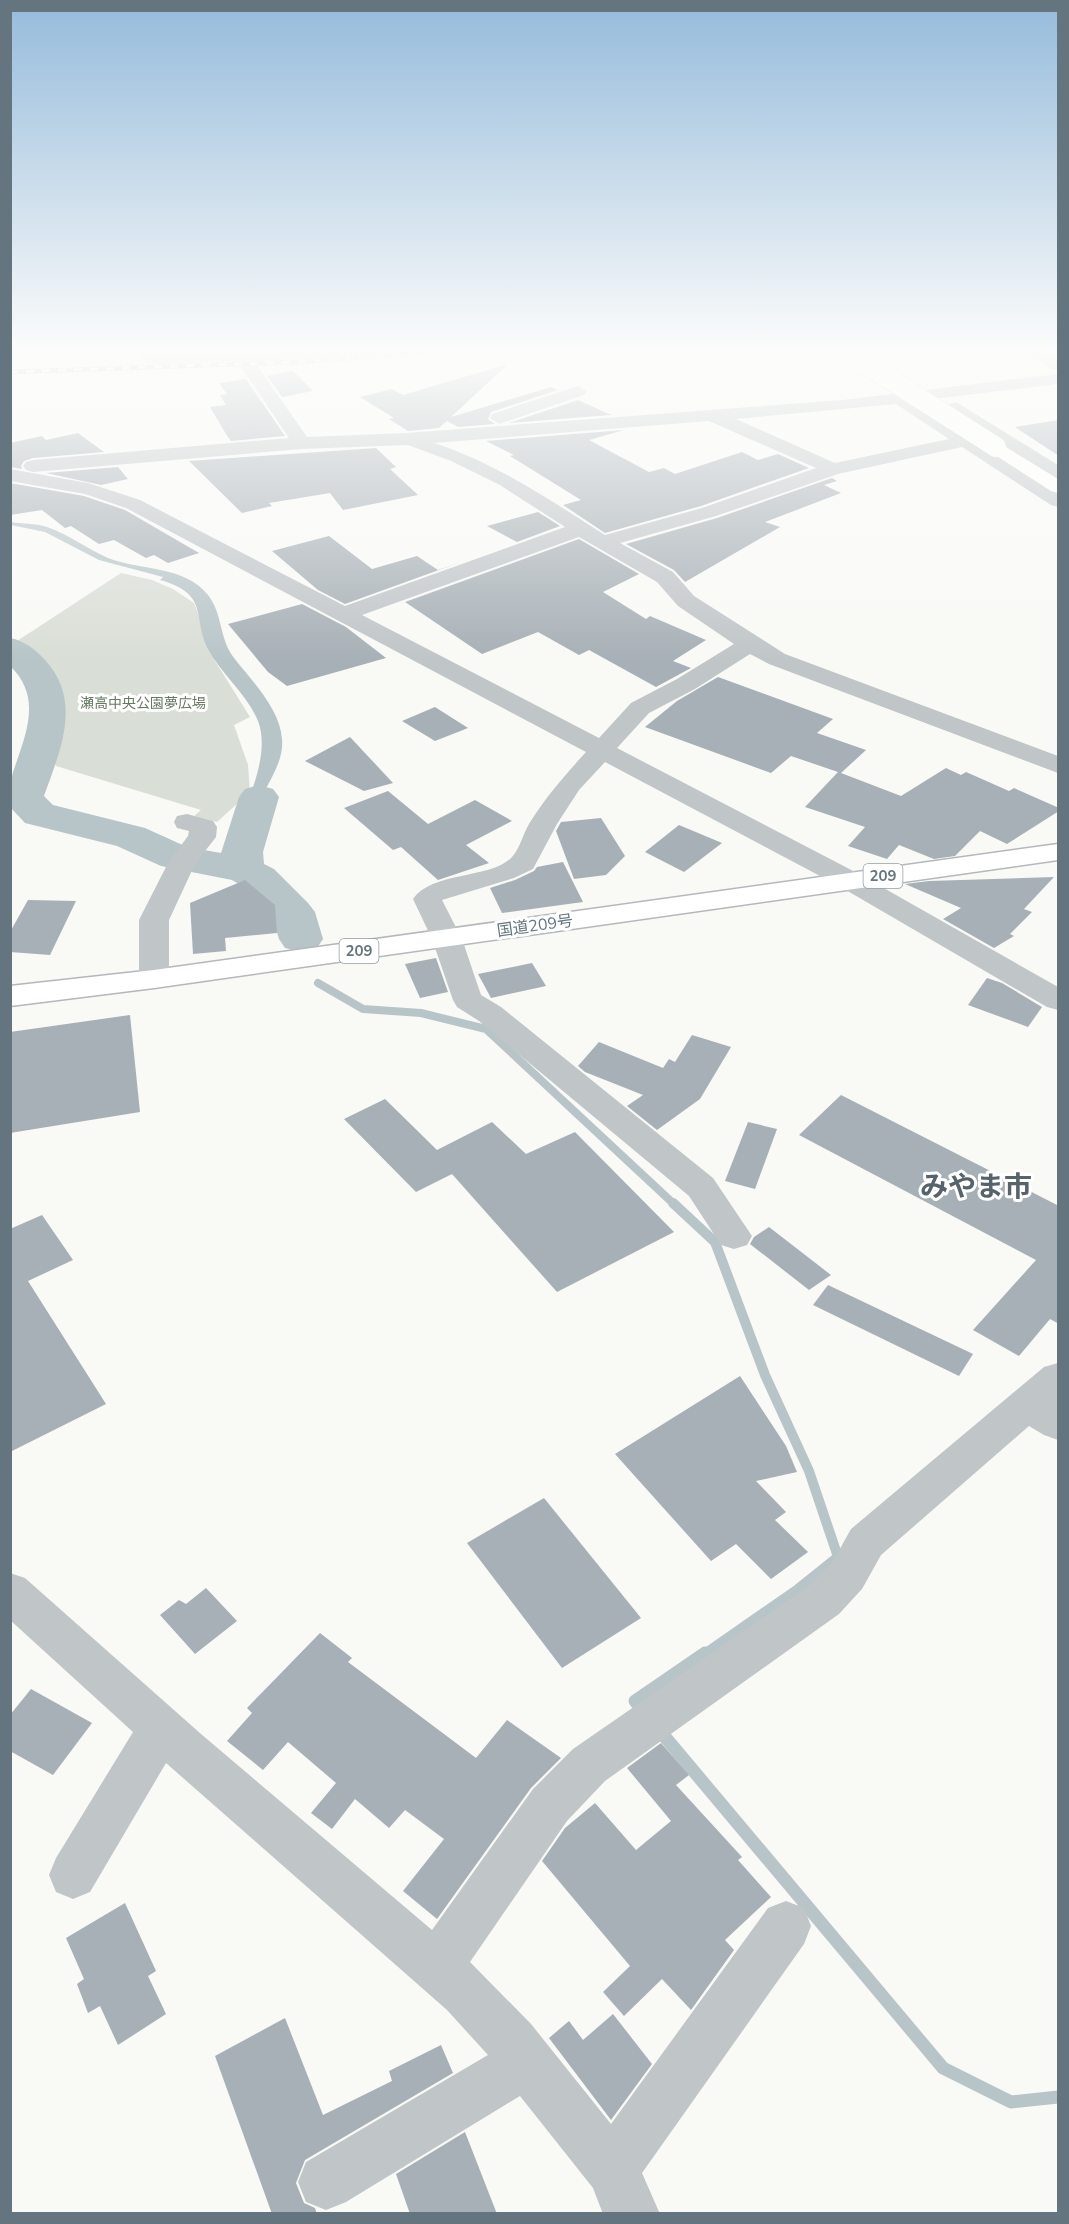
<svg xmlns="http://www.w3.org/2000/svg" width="1069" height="2224" font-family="'Nunito Sans','Noto Sans JP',sans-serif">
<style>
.green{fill:#d9ded6}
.water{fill:#b8c5c8}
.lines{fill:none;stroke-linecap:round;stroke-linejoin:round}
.stream-far2{stroke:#b8c5c8;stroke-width:8}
.stream-far1{stroke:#b8c5c8;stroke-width:10}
.stream{stroke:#b8c5c8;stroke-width:13}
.river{fill:#b8c5c8;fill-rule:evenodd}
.building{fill:#a7b0b6}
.highway-casing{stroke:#b4b8bb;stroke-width:3}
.minor{fill:#c0c5c8;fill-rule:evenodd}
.highway{fill:#fff;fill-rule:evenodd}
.rail-casing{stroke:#a2a9ae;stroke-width:4.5}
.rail{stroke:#fff;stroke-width:3;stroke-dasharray:8;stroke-linecap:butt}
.highway-bridge-casing{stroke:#b4b8bb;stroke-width:21;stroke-linecap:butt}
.highway-bridge{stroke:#fff;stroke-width:20}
.labels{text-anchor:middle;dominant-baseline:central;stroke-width:6;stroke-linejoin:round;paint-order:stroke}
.far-park-label{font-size:14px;fill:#677963;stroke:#fff}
.shield{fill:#fff;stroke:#939ea6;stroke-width:1.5}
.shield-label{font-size:15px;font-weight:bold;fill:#657580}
.street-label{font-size:16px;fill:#657580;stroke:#fff}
.town-label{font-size:28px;font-weight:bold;fill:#56636c;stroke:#fff}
</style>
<rect width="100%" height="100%" fill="#f9f9f6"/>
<!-- green -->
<polygon class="green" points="121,573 152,580 173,589 194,603 215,661 250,717 234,725 248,765 250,792 217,822 194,816 201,810 56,766 53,758 61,717 50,677 14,643"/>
<!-- water -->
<path class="water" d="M11,522C22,524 35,523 47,527C68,534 87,549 108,558C141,571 184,565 208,595C223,614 219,639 234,658C252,681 280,709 282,739C284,760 271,777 263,795C255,815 250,841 251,862L235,864C237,851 237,836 241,823C250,793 270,753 258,721C247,694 222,675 208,649C192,617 210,594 160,580L163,577L99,560L45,532L11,525Z"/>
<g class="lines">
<!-- stream-far2 -->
<polyline class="stream-far2" points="318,983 363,1009 421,1013 486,1029 675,1205"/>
<!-- stream-far1 -->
<polyline class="stream-far1" points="673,1203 715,1242 765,1375 809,1471 838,1557 798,1589 703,1655"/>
<!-- stream -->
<g class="stream">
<polyline points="644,1712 635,1701 705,1653"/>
<polyline points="660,1731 943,2068 1011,2102 1058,2097"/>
</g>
<!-- river -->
<path class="river" d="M10,638C25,641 35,649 45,660C83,701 60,751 44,796L53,805L145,828L187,847L221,853L239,797L245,789L259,785L273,789L279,797L263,852L264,864L274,869L308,903L315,912L323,939L317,948L301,952L285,948L279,939L272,916L244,887L232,880L161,866L117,846L25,823L10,807C10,798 9,788 11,779C22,741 46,700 10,666Z"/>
</g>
<!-- building -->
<g class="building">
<polygon points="508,364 451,417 551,387 558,390 491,412 488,419 495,424 458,427 447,421 439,428 408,431 389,419 394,418 360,397 392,389 403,395"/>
<polygon points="293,371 313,391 282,397 267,376"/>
<polygon points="246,379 285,436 231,441 226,434 210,407 226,405 220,395 227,394 219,383"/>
<polygon points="578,400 611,415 509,423"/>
<polygon points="1059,420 1059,456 1015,427"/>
<polygon points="624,430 589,440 649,472 664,468 675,474 742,452 758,460 778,454 809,468 701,506 605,533 563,505 581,500 510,456 514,455 486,441"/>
<polygon points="78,433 104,452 33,458 24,461 21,466 22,469 10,467 10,443 42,436 46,440"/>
<polygon points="376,448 396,467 390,469 418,495 343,510 330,493 269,503 272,506 242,513 189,461"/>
<polygon points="118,467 128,479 101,485 46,473"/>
<polygon points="832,478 837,481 824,485 841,493 765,522 780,527 685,582 674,570 626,544 717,518"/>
<polygon points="10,483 84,496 125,510 199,553 168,563 154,555 146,558 114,540 99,544 71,526 65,528 42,510 10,515"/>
<polygon points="538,512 560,526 517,542 487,526"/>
<polygon points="329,536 372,569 417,556 438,570 461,562 345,604 318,590 272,551"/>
<polygon points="579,539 639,574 603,592 646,619 650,616 706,640 673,661 691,668 656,687 589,650 579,655 538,632 482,654 405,602"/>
<polygon points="302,604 346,627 386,658 287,686 268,672 228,624"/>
<polygon points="718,677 833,719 817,733 866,750 841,773 901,796 946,768 961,775 966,772 1009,791 1014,788 1059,808 1059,811 1007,844 980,831 955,856 934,859 899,845 887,859 848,846 865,827 805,807 838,772 791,756 771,773 645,727 677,701"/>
<polygon points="435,707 468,728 435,741 402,721"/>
<polygon points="350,737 393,783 364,791 305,761"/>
<polygon points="388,791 428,824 475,800 512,821 466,845 489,863 438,880 401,847 393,850 344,808"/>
<polygon points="601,818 625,856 606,875 574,879 556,831 561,822"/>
<polygon points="679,825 722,843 684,872 645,852"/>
<polygon points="563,862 583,902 502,913 490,888 515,880 534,871 537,867"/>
<polygon points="1054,877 1024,909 1032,912 1010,934 1014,936 994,948 943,919 961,908 905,884 929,881"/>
<polygon points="245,880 275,905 277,933 225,938 226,951 193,954 190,903"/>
<polygon points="28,900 76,901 50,955 10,952 10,932"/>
<polygon points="436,958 448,992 420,998 405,964"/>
<polygon points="532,963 546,986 491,998 478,974"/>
<polygon points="987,978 1002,983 1042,1007 1028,1027 968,1005"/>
<polygon points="130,1015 140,1112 10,1133 10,1032"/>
<polygon points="692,1035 731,1047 700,1099 657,1130 627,1106 643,1095 585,1072 578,1066 599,1042 663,1068 669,1059 675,1062"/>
<polygon points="841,1095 1059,1206 1059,1324 1050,1319 1019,1356 973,1330 1036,1260 799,1135"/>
<polygon points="385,1099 437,1150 492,1122 526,1154 575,1132 674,1232 557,1292 452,1174 416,1192 344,1119"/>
<polygon points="748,1122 777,1129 755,1189 725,1181"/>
<polygon points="42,1215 73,1260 28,1281 106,1404 10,1452 10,1229"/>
<polygon points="769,1227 831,1275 809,1290 750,1244 754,1237"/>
<polygon points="828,1285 973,1354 959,1376 813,1305"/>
<polygon points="740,1376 786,1446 797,1472 756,1481 786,1512 775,1520 808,1552 771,1579 736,1544 711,1561 615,1454"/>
<polygon points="544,1498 641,1618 562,1668 467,1543"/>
<polygon points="206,1588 237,1621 195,1654 160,1615 179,1600 186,1604"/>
<polygon points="320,1633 352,1658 348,1662 476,1758 507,1720 561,1758 531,1788 437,1919 403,1891 444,1839 405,1810 389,1828 355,1799 332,1829 311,1813 336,1783 288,1742 263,1770 227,1741 252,1713 247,1708"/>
<polygon points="31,1689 92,1723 53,1775 10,1751 10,1715"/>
<polygon points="661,1743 689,1775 676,1785 742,1857 738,1860 771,1897 725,1940 734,1950 691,2010 662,1979 624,2016 603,1992 630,1966 542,1861 565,1828 595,1803 636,1850 671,1821 627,1768"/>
<polygon points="125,1903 156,1971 148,1976 166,2014 118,2045 100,2006 88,2013 77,1984 84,1979 66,1938"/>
<polygon points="613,2014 652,2064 611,2120 549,2038 569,2021 583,2040"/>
<polygon points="285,2018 323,2115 392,2081 389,2071 441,2045 453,2073 305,2160 296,2183 304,2203 315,2208 317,2214 272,2214 215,2056"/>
<polygon points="465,2132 497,2214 410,2214 396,2174"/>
</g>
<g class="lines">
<defs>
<g id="highway">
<polygon points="996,441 1058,479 1058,493 1051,491 989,451 986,447"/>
<polygon points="1058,844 1058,860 154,988 10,1006 10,986 154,970"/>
</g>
</defs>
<!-- highway casing -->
<use href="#highway" class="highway-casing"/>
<!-- minor -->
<g class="minor">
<path d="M139,349H157V354L380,349L372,354L254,361L307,437L406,433L843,400L1058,374V384L917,401L1058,492V507L1051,505L962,447L838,474L716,516L620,543L673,572L694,596L785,654L1058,756V773L769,664L750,654L695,689L649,713L617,748L859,874L1058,987V1010L1047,1007L839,886L605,762L579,790L557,824L533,869L514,878L442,900L462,939L481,995L501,1007L713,1178L752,1236L747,1245L734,1249L721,1245L689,1196L479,1021L457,1007L453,1000L432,939L413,899C432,871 492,879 512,857C520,848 523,834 529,824C545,798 565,775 586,752L126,508L85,494L10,481V469L88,483L140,500L345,606L565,527L500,485L451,461L408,445L302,449L33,472L26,470L23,466L26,462L33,460L289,438L237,361L149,364L140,359ZM896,404L949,439L835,463L736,419ZM709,421L816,468L702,508L605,535C550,500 496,463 434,443ZM579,537L657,582L678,606L734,644L677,679L631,703L599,738L362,615Z"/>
<polygon points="1023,349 1044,349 1058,358 1058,370 1052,369"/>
<polygon points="578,386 587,391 584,395 499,424 490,418 492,414"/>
<polygon points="956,402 1058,465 1058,479 1051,477 950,412 947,408 950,404"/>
<polygon points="187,814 213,821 217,827 216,837 195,864 169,920 169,979 165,986 154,988 143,986 139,979 139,920 168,863 188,836 189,831 177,828 174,822 177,816"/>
<polygon points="1058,1363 1058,1440 1044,1435 1029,1426 881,1555 862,1589 839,1614 605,1781 567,1821 470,1962 531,2024 611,2124 768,1908 786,1901 804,1908 811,1926 804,1944 642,2173 660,2214 603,2214 593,2188 520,2096 346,2202 326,2210 306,2202 298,2182 306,2162 488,2055 447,2010 166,1763 90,1892 73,1899 56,1892 49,1875 56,1858 133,1732 10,1620 10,1573 25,1578 201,1734 432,1930 533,1789 573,1749 809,1586 832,1563 851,1529 1044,1367"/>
</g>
<!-- highway -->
<use href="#highway" class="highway"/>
<defs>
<polyline id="rail" points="10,372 297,362 478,349"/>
</defs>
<!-- rail casing -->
<use href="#rail" class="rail-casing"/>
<!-- rail -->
<use href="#rail" class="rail"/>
<defs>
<polyline id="highway-bridge" points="842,349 996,447"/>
</defs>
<!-- highway-bridge casing -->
<use href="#highway-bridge" class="highway-bridge-casing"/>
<!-- highway-bridge -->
<use href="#highway-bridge" class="highway-bridge"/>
</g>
<!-- sky -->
<linearGradient id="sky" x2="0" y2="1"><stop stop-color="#95bbdb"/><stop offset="0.53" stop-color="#fcfcfb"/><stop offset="1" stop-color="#fcfcfb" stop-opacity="0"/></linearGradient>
<rect width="1069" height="661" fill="url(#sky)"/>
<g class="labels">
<!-- far-park labels -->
<g class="far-park-label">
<text x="143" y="703">瀬高中央公園夢広場</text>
</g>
<!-- shield labels -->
<g class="shield">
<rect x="863.5" y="864" width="39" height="24" rx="4.5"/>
<rect x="339.5" y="939" width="39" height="24" rx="4.5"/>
</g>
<g class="shield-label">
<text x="883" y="876">209</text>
<text x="359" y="951">209</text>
</g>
<!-- street labels -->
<g class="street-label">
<text transform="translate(535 926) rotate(-8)">国道209号</text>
</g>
<!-- town labels -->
<g class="town-label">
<text x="976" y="1187">みやま市</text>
</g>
</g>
<!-- border -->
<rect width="1069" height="2224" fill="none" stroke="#657580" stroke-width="24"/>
</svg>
